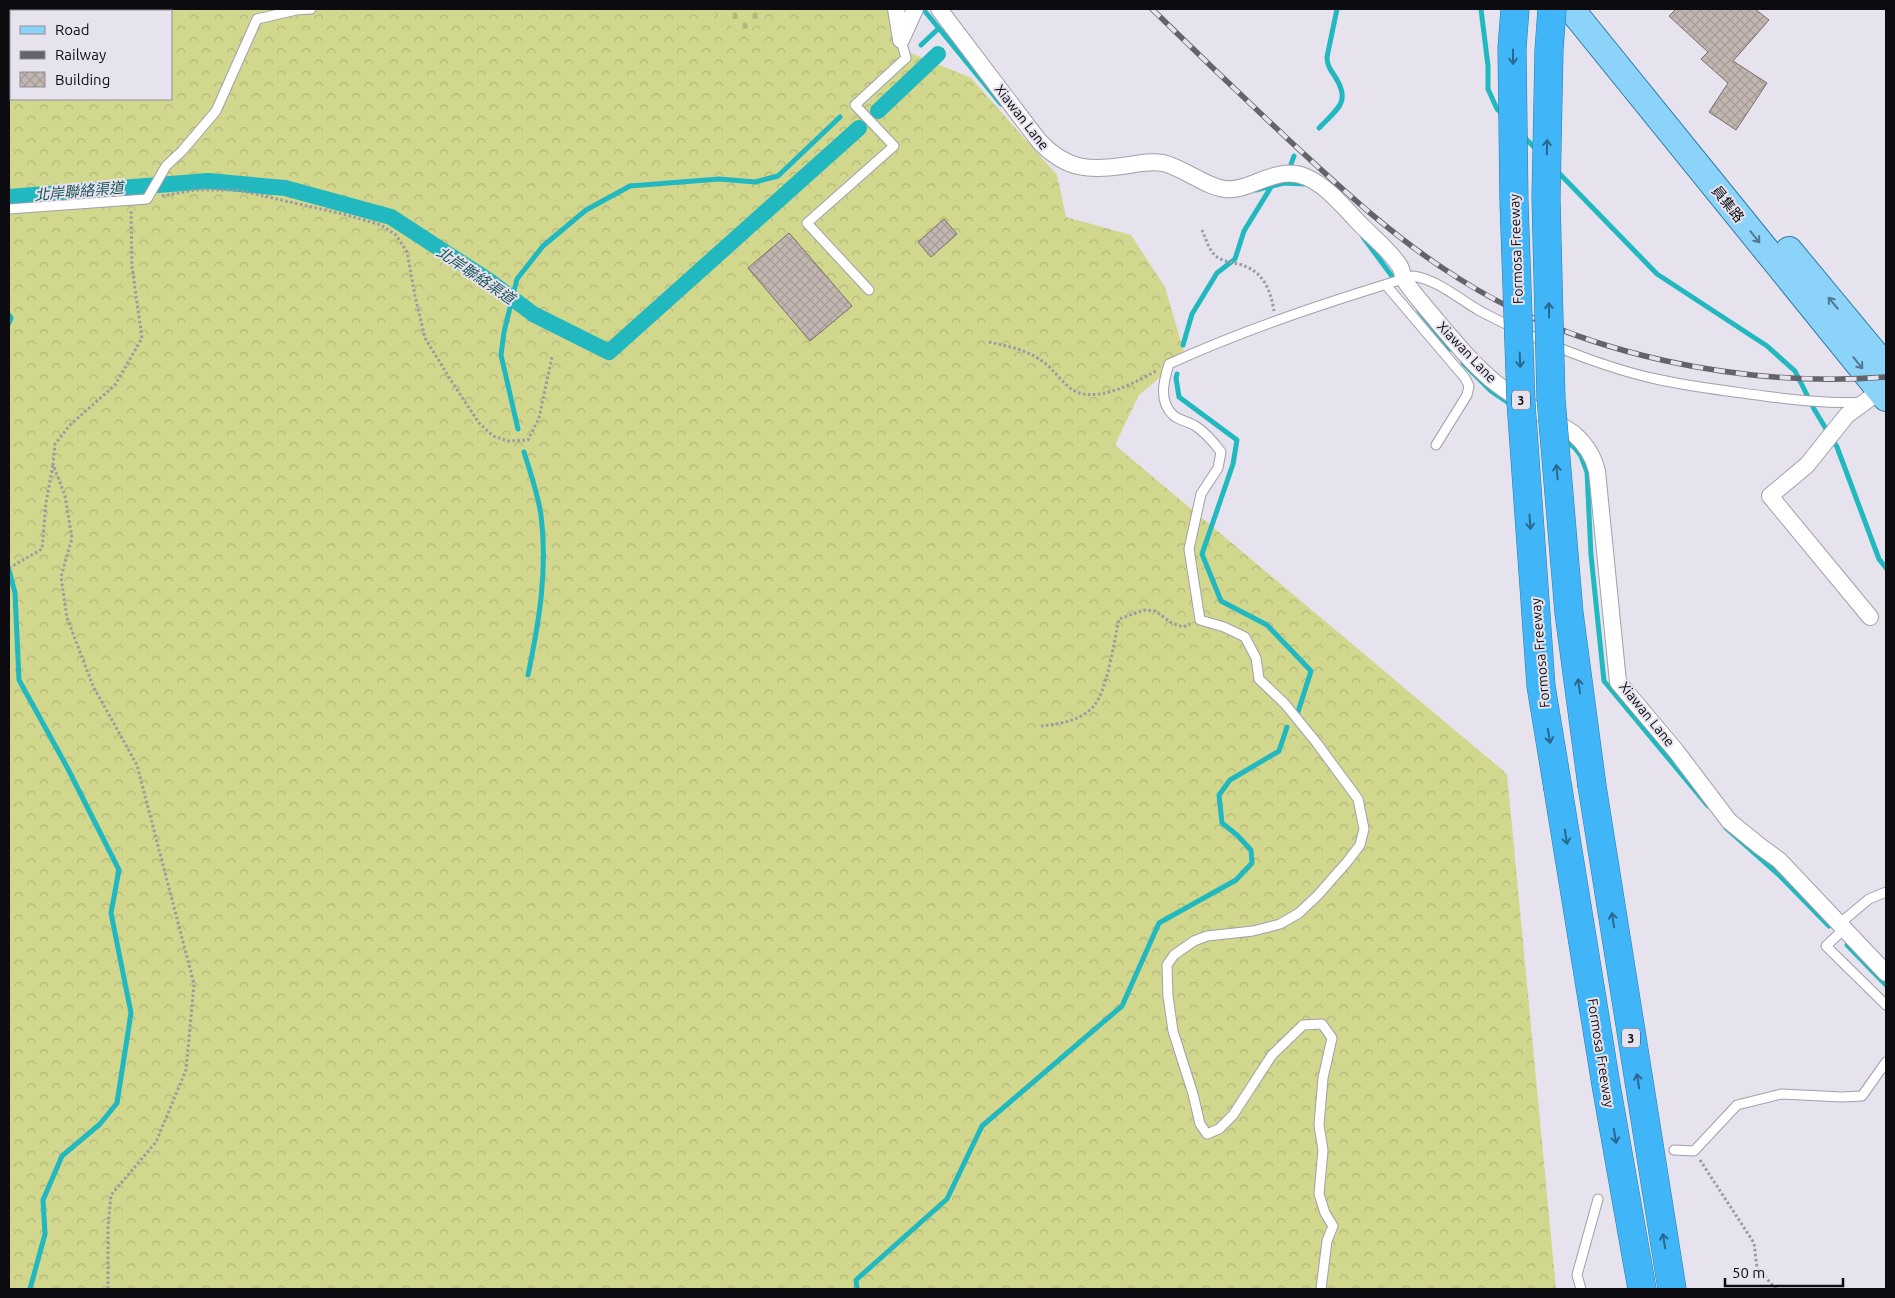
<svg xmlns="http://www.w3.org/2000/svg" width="1895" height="1298" font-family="Ubuntu,'Noto Sans TC',sans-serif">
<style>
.forest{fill:url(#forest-crowns);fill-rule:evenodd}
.cemetery{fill:url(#cemetery-stones)}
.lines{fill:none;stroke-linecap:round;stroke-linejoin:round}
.stream{stroke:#21b8bf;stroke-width:5}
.canal{stroke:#21b8bf;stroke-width:16}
.building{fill:url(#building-cross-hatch);stroke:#786d69}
.service-casing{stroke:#a29fa9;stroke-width:11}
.minor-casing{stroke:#a29fa9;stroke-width:18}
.primary-casing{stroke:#2e7aa6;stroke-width:28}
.motorway-casing{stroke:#2e7aa6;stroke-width:29}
.path{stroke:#9c99a2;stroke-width:3;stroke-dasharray:2.5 2.5;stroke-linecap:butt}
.service{stroke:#fff;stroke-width:9}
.minor{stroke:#fff;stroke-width:16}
.primary{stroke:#8cd3fa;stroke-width:26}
.motorway{stroke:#40b5f7;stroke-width:28}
.rail-casing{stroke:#65636a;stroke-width:5.5}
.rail{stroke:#e6e3ee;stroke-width:4;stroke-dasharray:11;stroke-linecap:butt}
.motorway-bridge-casing{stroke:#2e7aa6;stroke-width:29;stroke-linecap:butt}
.motorway-bridge{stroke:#40b5f7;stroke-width:28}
.oneway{stroke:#29688f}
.oneway2{stroke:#527990}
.labels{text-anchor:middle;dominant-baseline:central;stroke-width:4;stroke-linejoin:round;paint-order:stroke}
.shield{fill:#e6e3ee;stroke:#4d4c52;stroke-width:1}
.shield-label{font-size:12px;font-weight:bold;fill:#0c0b0f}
.street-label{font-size:14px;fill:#0c0b0f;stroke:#e6e3ee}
.water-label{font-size:15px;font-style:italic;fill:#1c5558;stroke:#e6e3ee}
</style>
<defs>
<pattern id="forest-crowns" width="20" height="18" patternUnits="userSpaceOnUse" patternTransform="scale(1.25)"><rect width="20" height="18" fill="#d2d78e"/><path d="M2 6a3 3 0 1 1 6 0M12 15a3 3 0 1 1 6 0" fill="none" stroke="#b3b779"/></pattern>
<pattern id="cemetery-stones" width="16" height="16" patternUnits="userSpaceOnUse" patternTransform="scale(1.25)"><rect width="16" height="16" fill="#d2d78e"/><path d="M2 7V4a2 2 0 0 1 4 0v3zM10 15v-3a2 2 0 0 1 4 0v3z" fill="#b3b779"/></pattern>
<pattern id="building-cross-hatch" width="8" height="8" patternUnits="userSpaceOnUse" patternTransform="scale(1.25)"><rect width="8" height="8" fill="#c2b6b1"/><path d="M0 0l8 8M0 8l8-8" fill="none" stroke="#a69b97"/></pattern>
</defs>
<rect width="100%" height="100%" fill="#e6e3ee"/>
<!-- forest -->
<path class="forest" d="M9,9H888L894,46L971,78L1057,175L1066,217L1131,235L1165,287L1185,356L1139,395L1115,445L1507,774L1556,1289H9ZM11,11H171V99H11Z"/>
<!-- cemetery -->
<polygon class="cemetery" points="710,9 769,9 745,37"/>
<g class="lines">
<!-- stream -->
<g class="stream">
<polyline points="923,9 1001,104"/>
<polyline points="1481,9 1488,66 1488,89 1497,109 1504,115"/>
<polyline points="921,45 938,29"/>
<path d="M1319,128C1338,108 1352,102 1334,75C1330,69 1327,65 1327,57L1337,9"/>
<polyline points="1523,136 1537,150"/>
<polyline points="1289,170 1294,156"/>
<polyline points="1556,170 1657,274 1767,346 1795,371 1814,409 1837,447 1879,559 1886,568"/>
<polyline points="1256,190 1284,183 1304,184"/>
<polyline points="1363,237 1397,283"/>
<polyline points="1419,311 1450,349"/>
<polyline points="9,315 11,318 9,323"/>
<polyline points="1183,345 1192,314 1217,273 1235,259 1244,231 1271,187"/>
<polyline points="1463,363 1491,391 1513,406"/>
<polyline points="1177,374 1176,378 1179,397 1237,440 1233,464 1202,554 1221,601 1267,625 1311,671 1298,712"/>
<polyline points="518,429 501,355 504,332 517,279 543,246 586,210 630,186 719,179 755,182 778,176 840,117"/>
<polyline points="1564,439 1575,448 1581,456 1587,472 1591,555 1604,681 1708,806"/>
<path d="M524,452C530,472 538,494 541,515C548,569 539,622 528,675"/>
<polyline points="9,570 15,593 19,680 67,767 119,870 111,913 131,1013 117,1103 100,1124 62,1156 43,1200 45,1234 30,1289"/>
<polyline points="1726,828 1780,876 1829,926"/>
<polyline points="1847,945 1886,985"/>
<polyline points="857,1289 856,1280 947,1199 982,1126 1122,1006 1159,923 1236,880 1252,863 1251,850 1237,835 1222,823 1219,795 1230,780 1279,751 1287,727"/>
</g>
<!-- canal -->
<g class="canal">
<polyline points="878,111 938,54"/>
<polyline points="9,197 208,181 285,188 391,217 491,282 533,314 609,352 859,128"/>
</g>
</g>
<!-- building -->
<g class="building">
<polygon points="1676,9 1755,9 1769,20 1733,61 1767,83 1736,130 1709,112 1728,83 1701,59 1708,52 1669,16"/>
<polygon points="944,219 957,234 931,257 918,242"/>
<polygon points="789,233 852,306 810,341 748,268"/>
</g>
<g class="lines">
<defs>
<g id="service">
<polyline points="9,209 147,199 166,166 182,151 216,111 257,19 296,10 311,9"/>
<polyline points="1386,285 1465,378 1469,386 1467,395 1436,445"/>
<polyline points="869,290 807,223 894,146 855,105 906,58 901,40"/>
<polyline points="1839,924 1869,899 1886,892"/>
<polyline points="1844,929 1826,946 1886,1005"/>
<polyline points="1674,1150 1694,1151 1737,1105 1781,1094 1842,1097 1862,1096 1886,1062"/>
<path d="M1321,1289L1327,1241L1333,1226L1325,1213L1319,1194L1323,1150L1319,1125L1323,1078L1332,1038L1322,1024L1303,1025L1272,1055L1233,1115L1219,1129L1207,1134L1200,1124L1193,1094L1173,1031L1168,996L1167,965L1174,955L1194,941L1207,936L1253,931L1280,924L1299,913L1318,895L1347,862L1360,845L1364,829L1358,799L1316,742L1285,704L1259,679L1256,658L1245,637L1224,627L1200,620L1189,549L1201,494L1218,468L1221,452C1213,441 1205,432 1194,425C1187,421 1178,420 1173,415C1158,401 1164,380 1169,364C1248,328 1331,301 1413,276C1438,280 1459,299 1480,311C1499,321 1518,330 1538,339C1573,354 1619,371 1656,379C1692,387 1728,391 1764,396C1797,400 1829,404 1862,402"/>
<polyline points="1581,1289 1577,1275 1598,1199"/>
</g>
<g id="minor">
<polyline points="896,9 901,39"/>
<path d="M939,9L1039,141C1067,171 1091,171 1129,165C1141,163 1151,161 1163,163C1184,168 1206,187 1225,189C1251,192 1276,164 1306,177C1329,187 1345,209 1363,227C1375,239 1389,250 1399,265C1402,269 1402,274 1404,279C1409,289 1429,311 1437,321C1455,342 1475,367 1497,384C1521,402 1548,417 1573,433C1586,444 1593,455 1597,471L1618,682L1676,751L1729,821L1761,847L1779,860L1886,973"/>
<polyline points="901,40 915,9"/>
<polyline points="1870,617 1770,496 1807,465 1847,415 1880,391"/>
</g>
<g id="primary">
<polyline points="1571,9 1886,398"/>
<polyline points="1789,250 1886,367"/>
</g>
<g id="motorway">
<polyline points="1592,786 1672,1289"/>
<polyline points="1558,789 1606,1085 1642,1289"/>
</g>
</defs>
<!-- service casing -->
<use href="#service" class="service-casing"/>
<!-- minor casing -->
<use href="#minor" class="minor-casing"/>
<!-- primary casing -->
<use href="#primary" class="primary-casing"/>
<!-- motorway casing -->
<use href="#motorway" class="motorway-casing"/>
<!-- path -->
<g class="path">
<polyline points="162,196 195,190 237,190 343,214 381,225 396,235 407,252 415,296 425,338 450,379 479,423 493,436 508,441 528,440 539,418 552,357"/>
<path d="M1202,230C1206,239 1209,251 1217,257C1223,261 1232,263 1239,264C1263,271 1270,288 1274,311"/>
<path d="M989,342C1006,346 1024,349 1039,359C1051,366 1059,379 1070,388C1093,406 1134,383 1156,371"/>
<polyline points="9,568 42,549 46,503 53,465"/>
<path d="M1041,726C1059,724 1079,721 1092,708C1107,694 1114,641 1119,619L1144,610L1155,611L1172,623L1183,627L1190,624"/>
<polyline points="1700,1160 1754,1243 1757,1268 1776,1289"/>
<polyline points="108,1289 108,1226 111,1195 156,1142 186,1070 194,984 137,765 93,686 67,618 61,577 72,538 65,496 53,464 55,444 70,425 115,385 142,338 132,267 131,211"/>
</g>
<!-- service -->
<use href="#service" class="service"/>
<!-- minor -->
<use href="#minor" class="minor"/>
<!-- primary -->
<use href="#primary" class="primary"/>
<!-- motorway -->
<use href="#motorway" class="motorway"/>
<defs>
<path id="rail" d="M1152,9C1198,54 1244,98 1291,142C1344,191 1397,240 1458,278C1578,355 1745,388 1886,377"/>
</defs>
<!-- rail casing -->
<use href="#rail" class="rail-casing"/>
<!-- rail -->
<use href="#rail" class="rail"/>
<defs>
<g id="motorway-bridge">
<polyline points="1515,9 1512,48 1514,202 1521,402 1541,686 1558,789"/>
<polyline points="1552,9 1549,50 1546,198 1551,399 1569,613 1592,786"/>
</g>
</defs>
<!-- motorway-bridge casing -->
<use href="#motorway-bridge" class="motorway-bridge-casing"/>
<!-- motorway-bridge -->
<use href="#motorway-bridge" class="motorway-bridge"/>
</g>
<!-- one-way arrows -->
<defs><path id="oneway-shaft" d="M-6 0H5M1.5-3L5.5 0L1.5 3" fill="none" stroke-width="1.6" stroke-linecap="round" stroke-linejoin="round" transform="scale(1.25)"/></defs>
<g class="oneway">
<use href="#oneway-shaft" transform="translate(1513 57) rotate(90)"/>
<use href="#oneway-shaft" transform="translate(1547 147) rotate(-89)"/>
<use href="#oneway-shaft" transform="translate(1549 310) rotate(-91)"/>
<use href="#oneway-shaft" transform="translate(1520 360) rotate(88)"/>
<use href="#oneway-shaft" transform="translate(1557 472) rotate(-95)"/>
<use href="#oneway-shaft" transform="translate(1530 522) rotate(86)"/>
<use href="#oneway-shaft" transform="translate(1579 686) rotate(-98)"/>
<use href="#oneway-shaft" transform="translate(1549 736) rotate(80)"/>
<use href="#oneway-shaft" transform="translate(1566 837) rotate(81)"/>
<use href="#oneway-shaft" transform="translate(1613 920) rotate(-99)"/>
<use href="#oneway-shaft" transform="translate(1638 1081) rotate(-99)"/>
<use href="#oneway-shaft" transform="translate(1615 1136) rotate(80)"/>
<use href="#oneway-shaft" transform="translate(1664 1241) rotate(-99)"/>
</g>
<g class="oneway2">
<use href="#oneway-shaft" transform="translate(1755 237) rotate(51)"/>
<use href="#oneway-shaft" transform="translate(1833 303) rotate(-130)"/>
<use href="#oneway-shaft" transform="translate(1858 363) rotate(51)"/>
</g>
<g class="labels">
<!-- shield labels -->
<g class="shield">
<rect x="1512" y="390.5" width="18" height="19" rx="4"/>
<rect x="1622" y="1028.5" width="18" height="19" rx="4"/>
</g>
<g class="shield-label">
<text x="1521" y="400">3</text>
<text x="1631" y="1038">3</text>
</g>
<!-- street labels -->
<g class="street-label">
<text transform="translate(1022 117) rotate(52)">Xiawan Lane</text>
<text transform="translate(1728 204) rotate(51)">員集路</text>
<text transform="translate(1516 249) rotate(-92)">Formosa Freeway</text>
<text transform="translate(1467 352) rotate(46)">Xiawan Lane</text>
<text transform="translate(1540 653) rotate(-95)">Formosa Freeway</text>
<text transform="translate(1647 714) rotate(51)">Xiawan Lane</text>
<text transform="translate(1601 1053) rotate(81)">Formosa Freeway</text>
</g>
<!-- water labels -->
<g class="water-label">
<text transform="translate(79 191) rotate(-5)">北岸聯絡渠道</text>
<text transform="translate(476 275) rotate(34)">北岸聯絡渠道</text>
</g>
</g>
<!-- border -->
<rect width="1895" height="1298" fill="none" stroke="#0c0b0f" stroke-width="20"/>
<!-- legend -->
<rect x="10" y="10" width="162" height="90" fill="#e6e3ee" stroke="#8f8d95"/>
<rect x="20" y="26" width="25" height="8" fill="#8cd3fa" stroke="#8f8d95"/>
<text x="55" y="35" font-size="15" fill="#0c0b0f">Road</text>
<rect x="20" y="51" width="25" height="8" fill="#65636a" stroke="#8f8d95"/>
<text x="55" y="60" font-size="15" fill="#0c0b0f">Railway</text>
<rect x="20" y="72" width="25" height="15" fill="url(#building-cross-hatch)" stroke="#8f8d95"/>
<text x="55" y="85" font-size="15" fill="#0c0b0f">Building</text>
<!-- scale -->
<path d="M1725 1278v8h118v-8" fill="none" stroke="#0c0b0f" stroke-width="2.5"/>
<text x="1732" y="1278" font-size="15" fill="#0c0b0f" stroke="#e6e3ee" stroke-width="4" paint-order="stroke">50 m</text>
</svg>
